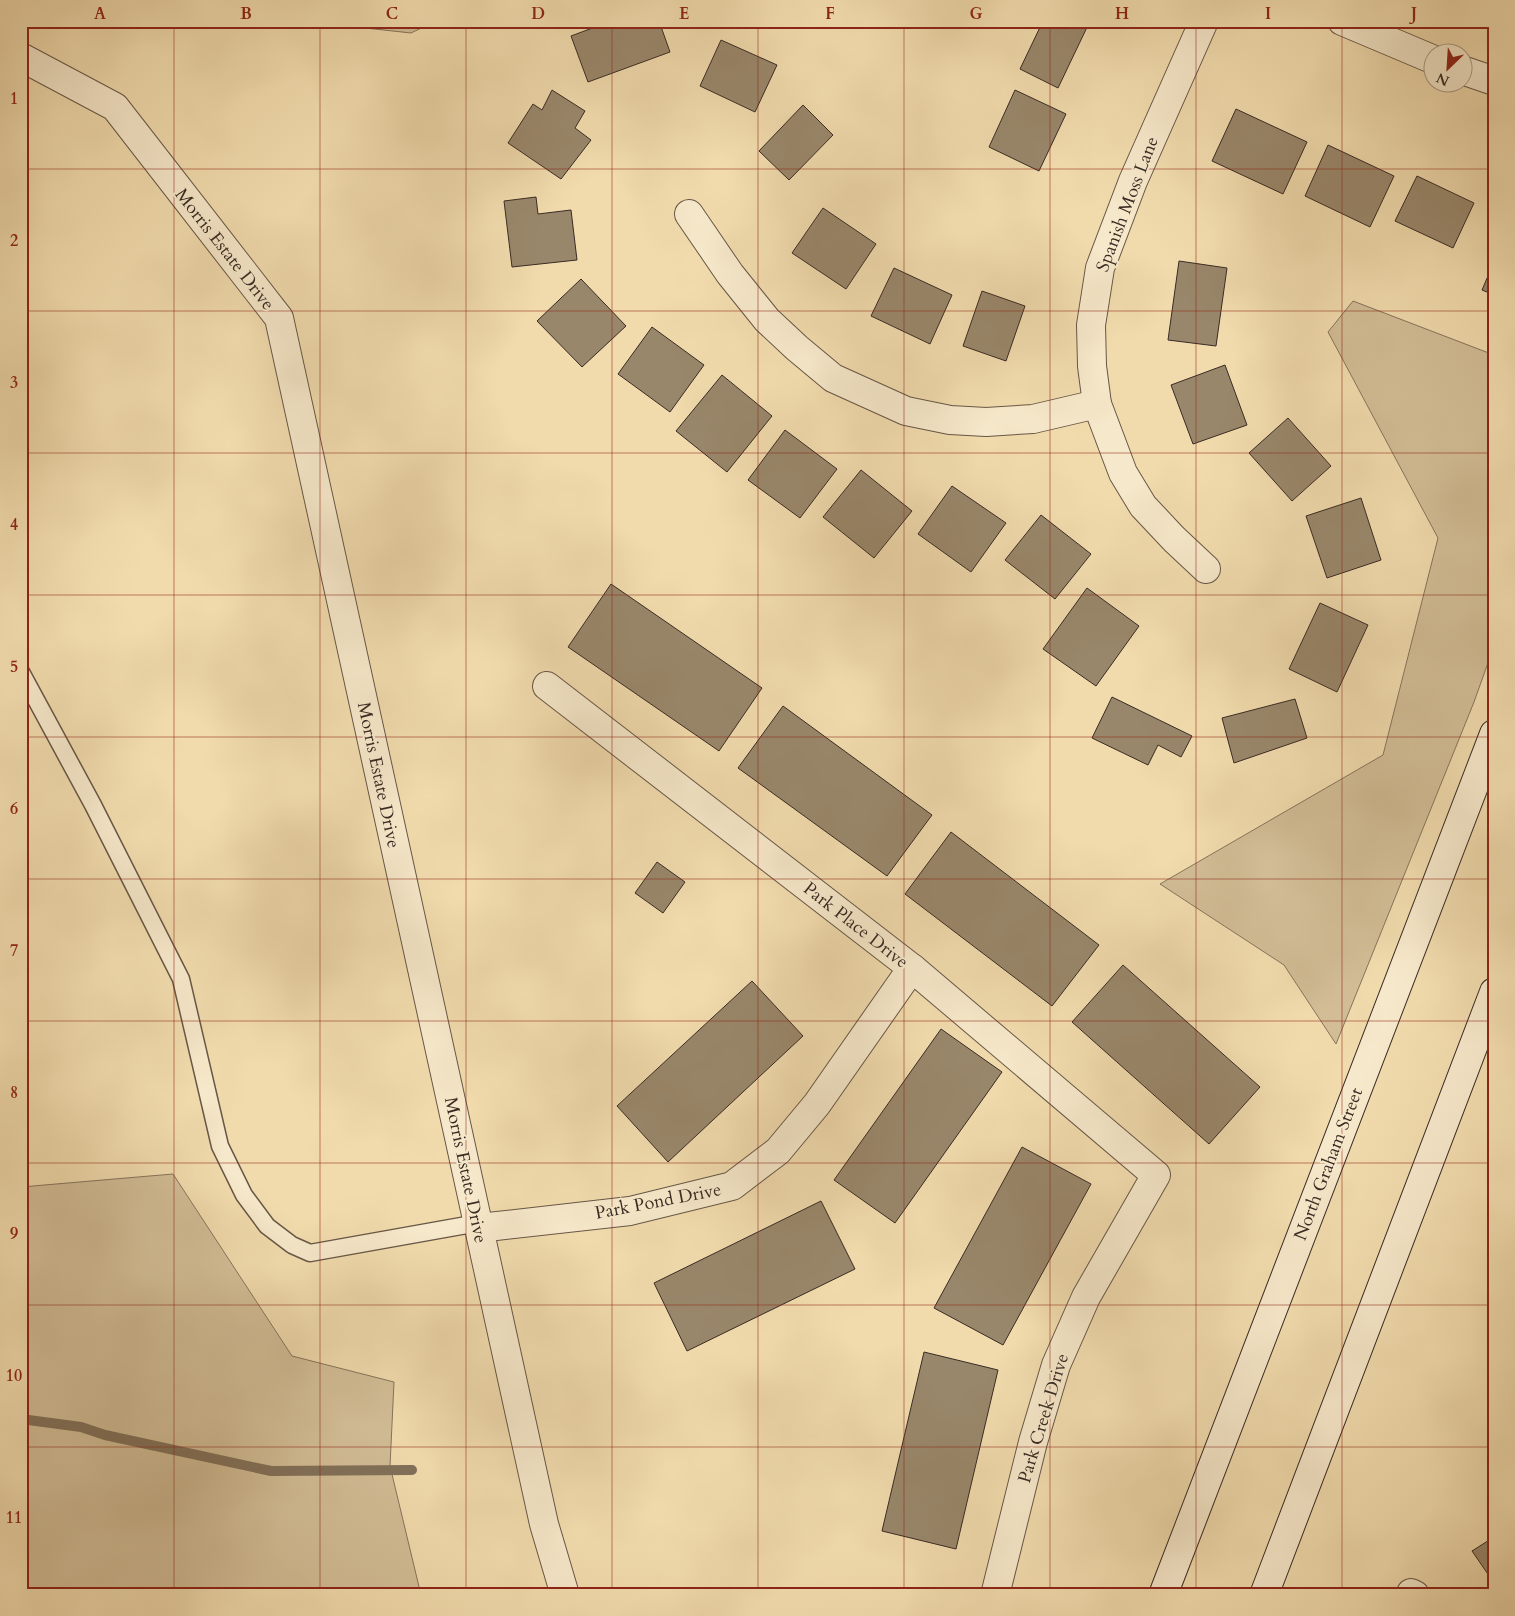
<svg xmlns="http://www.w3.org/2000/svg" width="1515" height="1616" font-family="Cardo,serif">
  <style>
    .green { fill: #d2bd96; stroke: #86745d }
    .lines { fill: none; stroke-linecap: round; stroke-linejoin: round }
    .stream { stroke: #82715a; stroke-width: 10 }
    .building { fill: #99876b; stroke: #392b24 }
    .lane-casing { stroke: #675746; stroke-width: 19 }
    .street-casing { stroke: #675746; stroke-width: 30 }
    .secondary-casing { stroke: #392b24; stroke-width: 30 }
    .lane { stroke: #f6e8ca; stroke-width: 16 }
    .street { stroke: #f6e8ca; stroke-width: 28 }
    .secondary { stroke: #f6e8ca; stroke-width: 28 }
    .grid { fill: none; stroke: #8f2418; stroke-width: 1; stroke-opacity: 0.55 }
    .labels { text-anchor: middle; stroke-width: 4; stroke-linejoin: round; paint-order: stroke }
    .street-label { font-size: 18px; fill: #392b24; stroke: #f6e8ca }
    .neatline { fill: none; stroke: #8f2418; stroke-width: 2 }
    .grid-label { font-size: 16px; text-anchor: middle; font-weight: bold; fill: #8f2418 }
  </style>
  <rect width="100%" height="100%" fill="#f1dbad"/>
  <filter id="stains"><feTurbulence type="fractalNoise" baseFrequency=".004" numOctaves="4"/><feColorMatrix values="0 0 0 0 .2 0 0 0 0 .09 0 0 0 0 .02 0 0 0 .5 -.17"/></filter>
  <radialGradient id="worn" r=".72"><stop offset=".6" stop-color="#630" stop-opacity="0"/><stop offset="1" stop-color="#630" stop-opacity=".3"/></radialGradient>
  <g class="green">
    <path d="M301,21h135l-25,12z"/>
    <path d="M1353,301l141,54v291l-20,56 -138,342 -52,-79 -124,-81 223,-129 55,-217 -110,-206z"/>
    <path d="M173,1174l119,182 102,26 -4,84 31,129h-400v-408z"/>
  </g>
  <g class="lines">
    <path class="stream" d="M21,1419l60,8 24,8 166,36 141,-1"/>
  </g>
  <g class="building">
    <path d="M611,21h48l11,31 -82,30 -17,-46z"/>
    <path d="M1043,21h47l-32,67 -38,-19z"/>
    <path d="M721,40l56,25 -22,47 -55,-26z"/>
    <path d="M552,90l33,21 -10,17 16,12 -30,39 -53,-36 25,-39 9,6z"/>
    <path d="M1015,90l51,24 -27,57 -50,-24z"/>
    <path d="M803,105l30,30 -44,45 -30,-29z"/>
    <path d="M1236,109l71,33 -24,52 -71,-33z"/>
    <path d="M1328,145l66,31 -24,51 -65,-31z"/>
    <path d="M1417,176l57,27 -21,45 -58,-27z"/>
    <path d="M536,197l2,17 33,-4 6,50 -65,7 -8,-66z"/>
    <path d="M823,208l53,36 -30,45 -54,-36z"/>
    <path d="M1179,261l48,7 -11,78 -48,-6z"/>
    <path d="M1494,262v33l-12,-5z"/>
    <path d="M894,268l58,27 -22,49 -59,-28z"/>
    <path d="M581,279l45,47 -44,41 -45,-46z"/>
    <path d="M982,291l43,15 -19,55 -43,-15z"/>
    <path d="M652,327l52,38 -34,47 -52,-38z"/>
    <path d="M1225,365l22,60 -54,19 -22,-59z"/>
    <path d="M722,375l50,41 -45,56 -51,-41z"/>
    <path d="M1288,418l43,48 -39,35 -43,-48z"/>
    <path d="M785,430l52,39 -37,49 -52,-38z"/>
    <path d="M861,470l51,41 -38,47 -51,-41z"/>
    <path d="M952,486l54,37 -35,49 -53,-38z"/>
    <path d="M1361,498l20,62 -54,18 -21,-62z"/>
    <path d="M1041,515l50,39 -36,45 -50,-39z"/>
    <path d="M611,584l151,104 -43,63 -151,-104z"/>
    <path d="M1087,588l52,38 -43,60 -53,-37z"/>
    <path d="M1320,603l48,22 -31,67 -48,-23z"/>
    <path d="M1112,697l80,39 -11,21 -23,-12 -10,20 -56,-27z"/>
    <path d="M1295,699l12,39 -73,25 -12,-45z"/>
    <path d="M783,706l149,109 -45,61 -149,-108z"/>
    <path d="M951,832l148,113 -47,61 -147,-112z"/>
    <path d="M657,862l28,20 -22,31 -28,-20z"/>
    <path d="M1123,965l137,122 -51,57 -137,-122z"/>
    <path d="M752,981l51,55 -135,126 -51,-56z"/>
    <path d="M941,1029l61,43 -107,151 -61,-43z"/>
    <path d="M1022,1147l69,37 -88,161 -69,-37z"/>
    <path d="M821,1201l34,68 -168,82 -33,-68z"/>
    <path d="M924,1352l74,18 -42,179 -74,-18z"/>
    <path d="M1494,1537v46l-22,-32z"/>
  </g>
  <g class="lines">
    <defs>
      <path id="lane" d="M21,672l72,133 88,174 39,167 24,49 23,31 25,19 18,8 168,-30"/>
      <g id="street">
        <path d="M1204,21l-71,160 -33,87 -9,57 1,41 5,38 26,69 20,33 31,33 32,30"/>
        <path d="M1342,21l90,38"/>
        <path d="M21,57l94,50 164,211 265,1206 21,71"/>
        <path d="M1462,70l32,11"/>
        <path d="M689,214l41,60 37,46 30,28 36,30 73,33 44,9 36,2 47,-3 64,-15"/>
        <path d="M547,686l365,282 244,207 -70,122 -30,68 -23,77 -37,149"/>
        <path d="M479,1228l151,-17 102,-25 46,-35 39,-47 95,-136"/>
        <path d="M1411,1593l4,2"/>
      </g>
      <g id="secondary">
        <path d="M1163,1595l331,-861"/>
        <path d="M1264,1595l230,-603"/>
      </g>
    </defs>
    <use href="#lane" class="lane-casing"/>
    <use href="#street" class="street-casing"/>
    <use href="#secondary" class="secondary-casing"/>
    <use href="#lane" class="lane"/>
    <use href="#street" class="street"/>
    <use href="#secondary" class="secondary"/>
  </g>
  <path class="grid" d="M174,21v1574M320,21v1574M466,21v1574M612,21v1574M758,21v1574M904,21v1574M1050,21v1574M1196,21v1574M1342,21v1574M21,169h1473M21,311h1473M21,453h1473M21,595h1473M21,737h1473M21,879h1473M21,1021h1473M21,1163h1473M21,1305h1473M21,1447h1473"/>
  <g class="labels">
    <g class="street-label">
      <text transform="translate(1127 204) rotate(-69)" y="6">Spanish Moss Lane</text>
      <text transform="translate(225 249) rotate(52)" y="6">Morris Estate Drive</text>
      <text transform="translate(379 775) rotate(78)" y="6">Morris Estate Drive</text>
      <text transform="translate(856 925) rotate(38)" y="6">Park Place Drive</text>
      <text transform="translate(1328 1164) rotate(-69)" y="6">North Graham Street</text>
      <text transform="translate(466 1170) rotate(78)" y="6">Morris Estate Drive</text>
      <text transform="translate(658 1201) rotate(-11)" y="6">Park Pond Drive</text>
      <text transform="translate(1043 1418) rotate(-73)" y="6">Park Creek Drive</text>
    </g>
  </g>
  <rect width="1515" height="1616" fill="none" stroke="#f1dbad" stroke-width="55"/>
  <g transform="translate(1448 68) rotate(205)"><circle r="24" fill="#f6e8ca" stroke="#aa9c88"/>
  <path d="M0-4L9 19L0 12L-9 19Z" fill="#8f2418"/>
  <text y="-8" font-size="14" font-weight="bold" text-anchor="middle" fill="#392b24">N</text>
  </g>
  <rect x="28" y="28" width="1460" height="1560" class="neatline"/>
  <g class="grid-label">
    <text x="100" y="19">A</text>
    <text x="246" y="19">B</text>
    <text x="392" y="19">C</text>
    <text x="538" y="19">D</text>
    <text x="684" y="19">E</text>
    <text x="830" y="19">F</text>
    <text x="976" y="19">G</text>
    <text x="1122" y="19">H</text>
    <text x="1268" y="19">I</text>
    <text x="1414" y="19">J</text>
    <text x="14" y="104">1</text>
    <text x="14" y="246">2</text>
    <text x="14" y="388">3</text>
    <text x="14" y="530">4</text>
    <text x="14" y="672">5</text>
    <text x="14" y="814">6</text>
    <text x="14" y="956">7</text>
    <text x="14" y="1098">8</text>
    <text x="14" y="1239">9</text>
    <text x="14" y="1381">10</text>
    <text x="14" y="1523">11</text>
  </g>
  <rect width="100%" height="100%" filter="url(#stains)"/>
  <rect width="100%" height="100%" fill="url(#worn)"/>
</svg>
